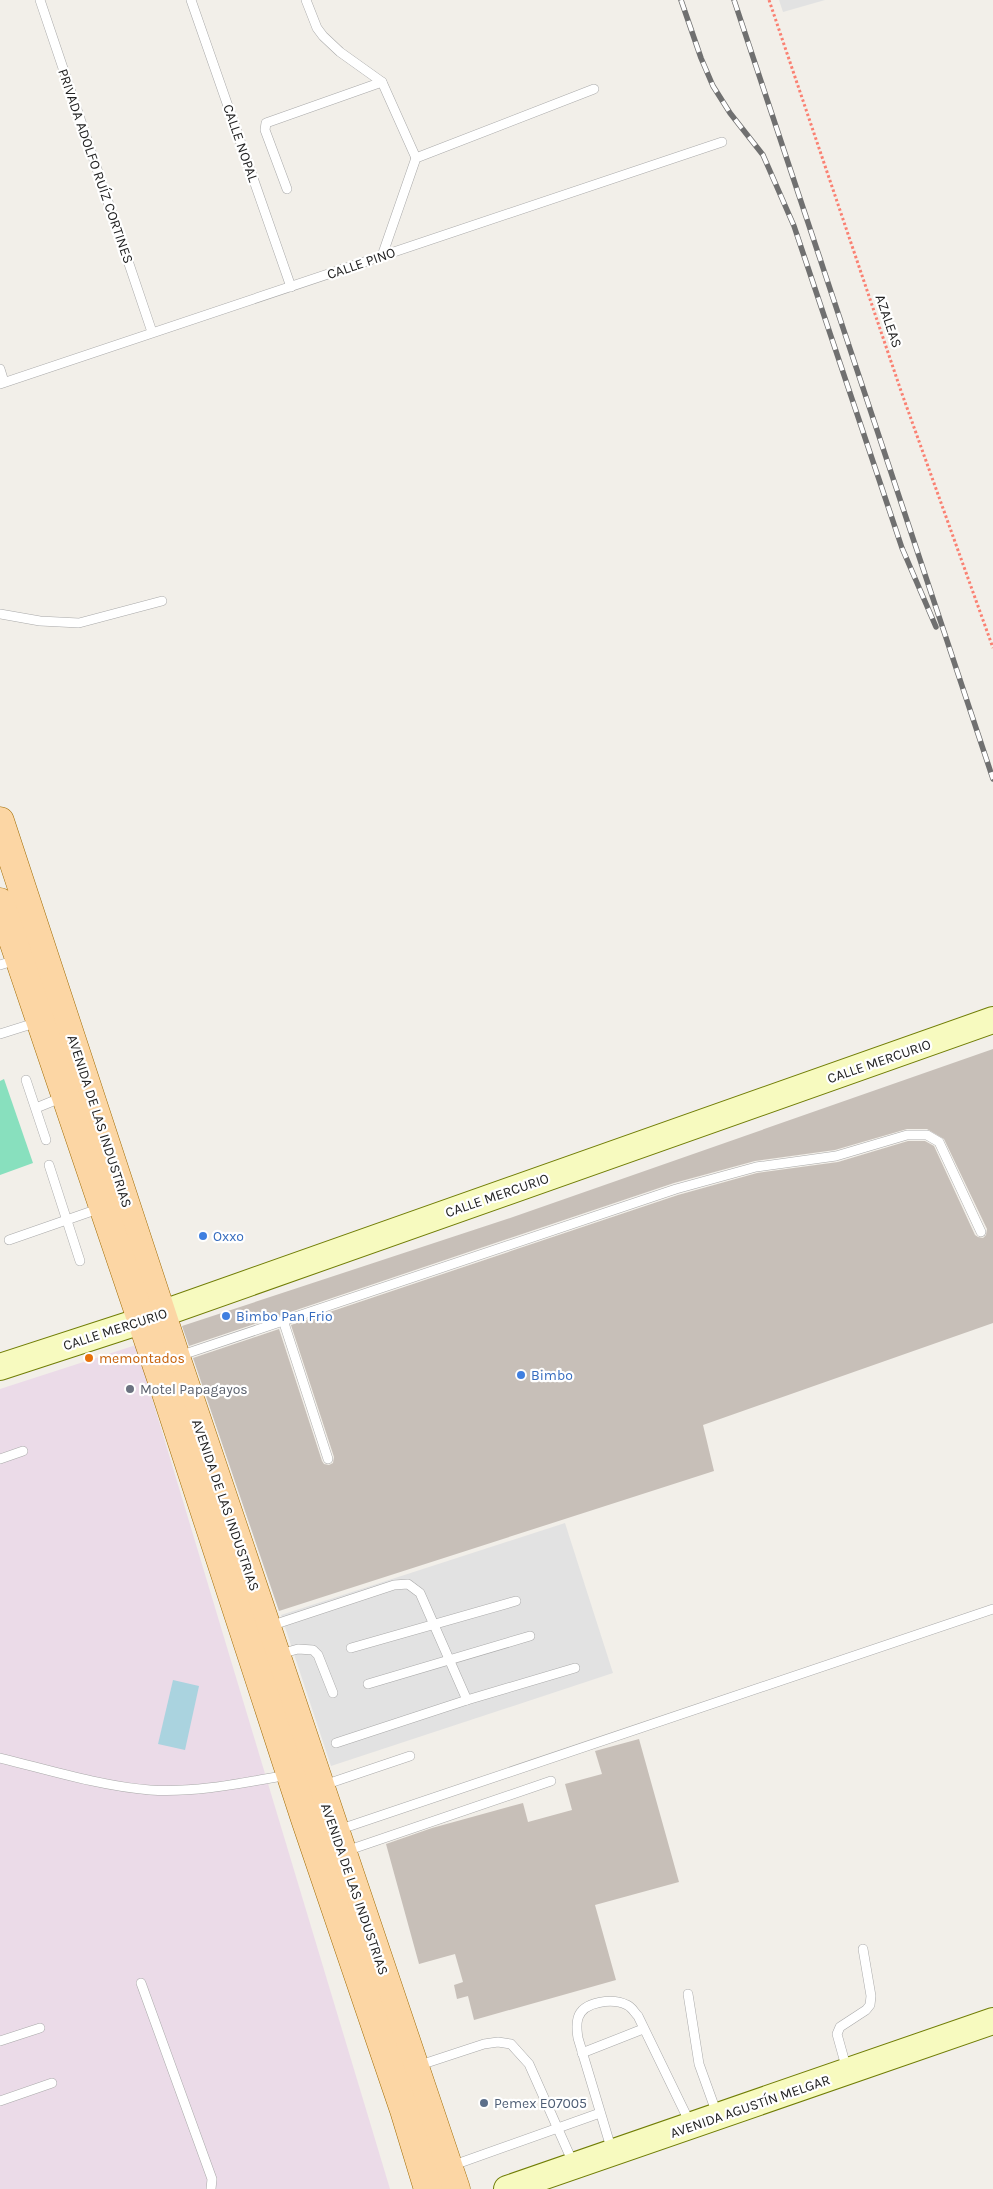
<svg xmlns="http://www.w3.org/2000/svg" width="993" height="2189" font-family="Karla,sans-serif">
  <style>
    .industrial { fill: #ebdbe8 }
    .pitch { fill: #88e0be }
    .parking { fill: #e2e2e2 }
    .water { fill: #aad3df }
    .building { fill: #c7bfb8 }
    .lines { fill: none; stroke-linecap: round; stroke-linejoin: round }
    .service-casing { stroke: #a9a9a9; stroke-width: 10 }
    .secondary-casing { stroke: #707d05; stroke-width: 28 }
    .primary-casing { stroke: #a06b00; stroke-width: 29 }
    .path { stroke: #fa8072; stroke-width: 3; stroke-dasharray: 2.5 2.5; stroke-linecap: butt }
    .service { stroke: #fff; stroke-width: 9 }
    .secondary { stroke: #f7fabf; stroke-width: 26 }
    .primary { stroke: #fcd6a4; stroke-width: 28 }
    .rail-casing { stroke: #707070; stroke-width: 5.5 }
    .rail { stroke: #fff; stroke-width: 4; stroke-dasharray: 11; stroke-linecap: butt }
    .shop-dot { fill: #3f7fe0; stroke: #fff; stroke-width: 2 }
    .food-dot { fill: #e8710a; stroke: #fff; stroke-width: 2 }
    .worship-dot { fill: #6b7280; stroke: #fff; stroke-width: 2 }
    .service-dot { fill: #5c6f8a; stroke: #fff; stroke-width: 2 }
    .labels { text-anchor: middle; stroke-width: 4.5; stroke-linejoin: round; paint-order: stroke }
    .street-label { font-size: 14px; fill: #222; stroke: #fff }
    .shop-label { font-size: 14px; fill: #366cbe; stroke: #fff; text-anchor: start }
    .food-label { font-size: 14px; fill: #c56008; stroke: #fff; text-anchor: start }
    .worship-label { font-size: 14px; fill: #5b616d; stroke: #fff; text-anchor: start }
    .service-label { font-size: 14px; fill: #4e5e75; stroke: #fff; text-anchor: start }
  </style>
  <rect width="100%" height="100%" fill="#f2efe9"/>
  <path class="industrial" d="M136,1345l254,844h-390v-800z"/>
  <path class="pitch" d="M4,1079l29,84 -33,12v-94z"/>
  <g class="parking">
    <path d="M779,0h46l-42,12z"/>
    <path d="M565,1523l48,150 -282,93 -50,-151z"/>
  </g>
  <path class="water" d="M173,1680l26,6 -14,64 -27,-6z"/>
  <g class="building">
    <path d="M993,1049v274l-290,102 11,46 -435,140 -86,-253 86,-29 43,132 2,3 5,1 4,-2 1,-6 -43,-132 387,-130 79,-22 81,-11 70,-21h17l9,5 41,89 3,2 5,1 3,-3 1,-6 -43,-90 -17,-10h-20l-72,21 -80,11 -81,22 -485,163 -7,-20 331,-109z"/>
    <path d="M639,1739l40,143 -84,23 21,75 -142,40 -6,-24 -11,3 -3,-14 9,-3 -8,-28 -36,10 -33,-120 46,-16 91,-25 5,19 44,-12 -7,-26 37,-10 -7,-23z"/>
  </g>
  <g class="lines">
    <defs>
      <g id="service">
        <path d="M40,0l112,332"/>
        <path d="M191,0l100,287"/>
        <path d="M306,0l11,28 6,8 17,16 42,30 34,76"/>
        <path d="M287,189l-22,-59 1,-7 116,-41"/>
        <path d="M382,256l34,-98 178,-69"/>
        <path d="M0,369l4,13"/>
        <path d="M0,384l722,-242"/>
        <path d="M0,614l40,7 39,2 83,-22"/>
        <path d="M0,965l16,-5"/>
        <path d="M0,1034l38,-12"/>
        <path d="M26,1080l20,60"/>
        <path d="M36,1108l27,-11"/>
        <path d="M49,1165l31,96"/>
        <path d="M9,1240l92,-32"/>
        <path d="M283,1320l45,139"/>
        <path d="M179,1356l497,-167 80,-22 80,-11 71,-21h20l12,7 42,90"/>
        <path d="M0,1459l23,-8"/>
        <path d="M270,1626l124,-41 14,-1 12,9 47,107 108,-32"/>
        <path d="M351,1648l165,-47"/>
        <path d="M280,1654l18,-5 15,1 5,5 15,38"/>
        <path d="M368,1684l162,-48"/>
        <path d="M336,1743l131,-43"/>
        <path d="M0,1758c49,12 100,28 150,32 46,3 92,-7 138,-15"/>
        <path d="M324,1785l86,-29"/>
        <path d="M338,1830l655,-221"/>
        <path d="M346,1851l205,-70"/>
        <path d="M141,1983l71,196 -1,10"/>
        <path d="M688,1994l11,70 18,50"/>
        <path d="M0,2041l40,-13"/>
        <path d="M582,2053l61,-24"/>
        <path d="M417,2066l67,-22 14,-2 13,2 18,20 45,101"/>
        <path d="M847,2070l-10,-36 3,-7 26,-17 4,-5 1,-9 -8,-47"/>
        <path d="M0,2101l52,-18"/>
        <path d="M612,2151l-34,-113c-1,-6 -2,-13 0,-20 5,-17 35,-20 49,-13 5,2 7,7 11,11l52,107"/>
        <path d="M451,2166l149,-53"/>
      </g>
      <g id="secondary">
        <path d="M0,1367l141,-46 852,-301"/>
        <path d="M507,2189l486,-168"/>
      </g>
      <g id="primary">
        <path d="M0,821l176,536 280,832"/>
        <path d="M0,902l165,488 140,429 99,291 24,79"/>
      </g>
    </defs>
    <use href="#service" class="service-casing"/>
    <use href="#secondary" class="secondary-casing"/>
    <use href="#primary" class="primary-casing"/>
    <path class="path" d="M769,0l132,391 92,257"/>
    <use href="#service" class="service"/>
    <use href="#secondary" class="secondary"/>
    <use href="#primary" class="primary"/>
    <defs>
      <g id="rail">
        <path d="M681,0l20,58 12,28 17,27 33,42 31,71 108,322 34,79"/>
        <path d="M734,0l259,779"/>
      </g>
    </defs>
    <use href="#rail" class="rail-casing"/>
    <use href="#rail" class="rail"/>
  </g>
  <g class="shop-dot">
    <circle cx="203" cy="1236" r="5"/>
    <circle cx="226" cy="1316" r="5"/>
    <circle cx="521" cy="1375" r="5"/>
  </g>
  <circle class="food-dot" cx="89" cy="1358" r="5"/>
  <circle class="worship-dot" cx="130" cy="1389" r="5"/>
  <circle class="service-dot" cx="484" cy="2103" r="5"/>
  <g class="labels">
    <g class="street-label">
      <text transform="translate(241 143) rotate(71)" y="5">CALLE NOPAL</text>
      <text transform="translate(96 166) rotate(71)" y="5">PRIVADA ADOLFO RUÍZ CORTINES</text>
      <text transform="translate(361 263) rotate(-19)" y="5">CALLE PINO</text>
      <text transform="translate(889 321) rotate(71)" y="5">AZALEAS</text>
      <text transform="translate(879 1061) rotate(-19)" y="5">CALLE MERCURIO</text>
      <text transform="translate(100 1121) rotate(72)" y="5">AVENIDA DE LAS INDUSTRIAS</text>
      <text transform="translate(497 1195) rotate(-19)" y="5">CALLE MERCURIO</text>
      <text transform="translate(115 1329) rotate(-18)" y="5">CALLE MERCURIO</text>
      <text transform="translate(226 1505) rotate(71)" y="5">AVENIDA DE LAS INDUSTRIAS</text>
      <text transform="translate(355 1889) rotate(71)" y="5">AVENIDA DE LAS INDUSTRIAS</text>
      <text transform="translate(750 2106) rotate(-19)" y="5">AVENIDA AGUSTÍN MELGAR</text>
    </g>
    <g class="shop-label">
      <text x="213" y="1241">Oxxo</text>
      <text x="236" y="1321">Bimbo Pan Frio</text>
      <text x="531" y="1380">Bimbo</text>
    </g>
    <g class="food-label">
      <text x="99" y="1363">memontados</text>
    </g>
    <g class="worship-label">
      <text x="140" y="1394">Motel Papagayos</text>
    </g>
    <g class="service-label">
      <text x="494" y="2108">Pemex E07005</text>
    </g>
  </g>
</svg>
